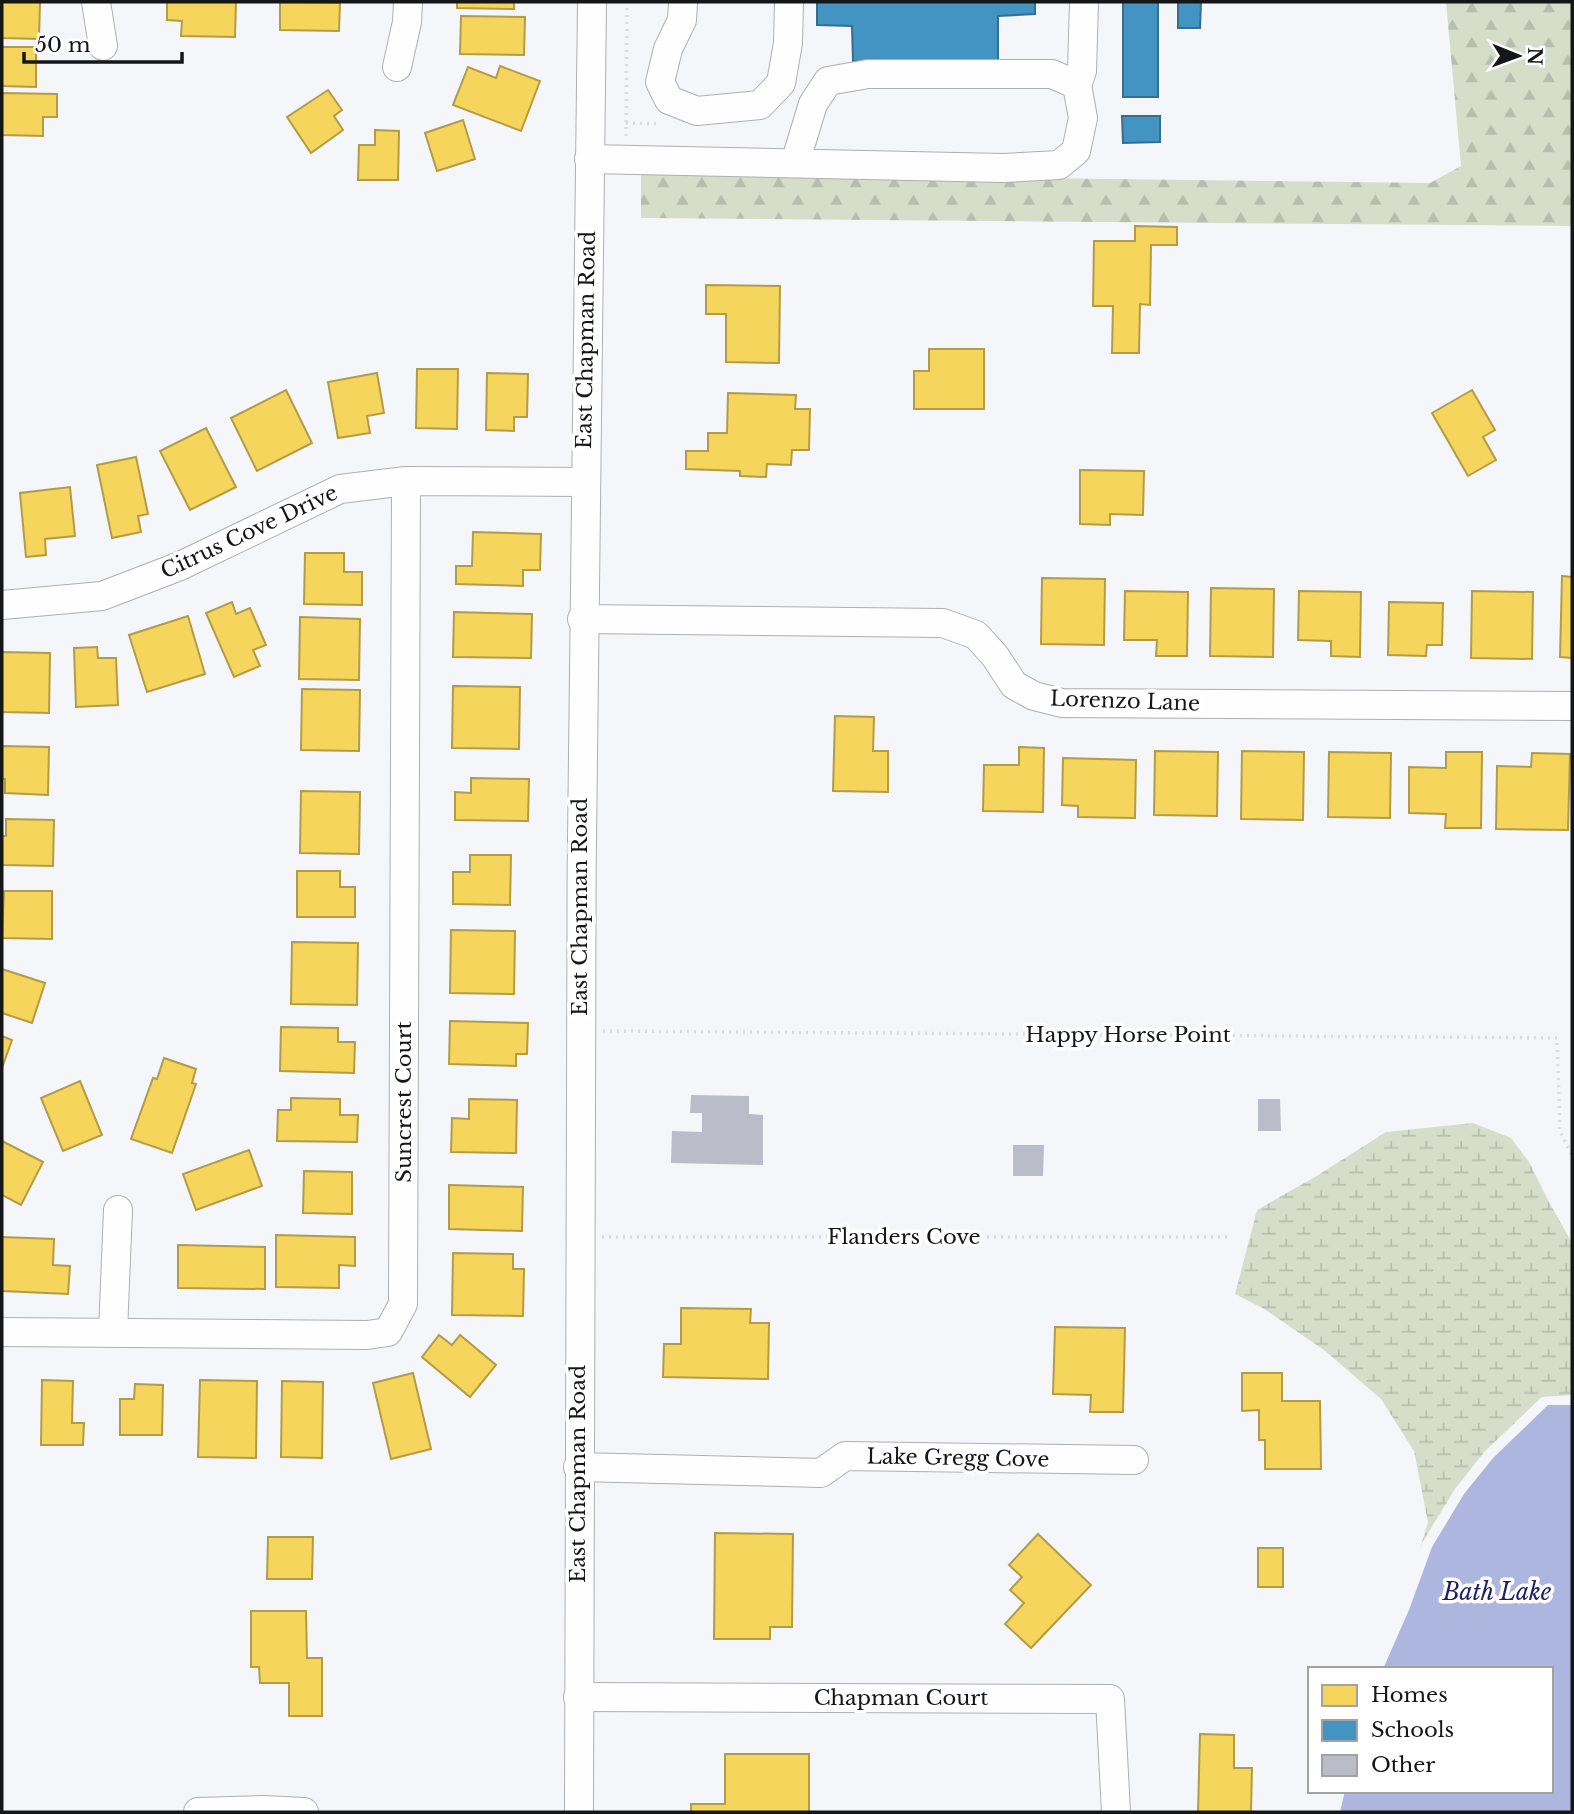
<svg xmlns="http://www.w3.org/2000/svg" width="1574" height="1814" font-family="'Libre Baskerville',serif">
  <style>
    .forest { fill: url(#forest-firs) }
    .wetland { fill: url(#wetland-marsh) }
    .water { fill: #adb6df }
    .homes { fill: #f6d55c; stroke: #b29c48; stroke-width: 2 }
    .schools { fill: #4393c3; stroke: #356e90; stroke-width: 2 }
    .building { fill: #babcc8 }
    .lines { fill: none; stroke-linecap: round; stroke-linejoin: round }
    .minor-casing { stroke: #aeafb2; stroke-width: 30 }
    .path { stroke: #dcdcde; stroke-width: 3.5; stroke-dasharray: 2 5; stroke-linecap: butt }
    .minor { stroke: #fefefe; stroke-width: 28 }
    .labels { text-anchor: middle; stroke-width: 7; stroke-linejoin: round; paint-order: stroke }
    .street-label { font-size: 21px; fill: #151618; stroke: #fff }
    .water-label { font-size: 23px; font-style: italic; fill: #1e2064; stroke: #fff }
  </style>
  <defs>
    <pattern id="forest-firs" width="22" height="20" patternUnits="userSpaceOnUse" patternTransform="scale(1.75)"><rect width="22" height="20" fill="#d6deca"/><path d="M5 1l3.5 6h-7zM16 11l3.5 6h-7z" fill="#b7bead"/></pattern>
    <pattern id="wetland-marsh" width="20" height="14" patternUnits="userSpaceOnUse" patternTransform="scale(1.75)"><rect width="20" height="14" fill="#d6deca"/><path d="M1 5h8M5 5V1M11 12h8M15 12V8" fill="none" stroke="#b7bead"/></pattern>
  </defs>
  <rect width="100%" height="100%" fill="#f5f6fa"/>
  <path class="forest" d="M1446,2h126v224l-931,-8v-45l789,10 31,-17z"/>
  <path class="wetland" d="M1473,1123l38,15 18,24 19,38 24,43v152l-30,2 -57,54 -30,38 -33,54 -5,15 11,-36 -14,-71 -33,-52 -57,-49 -60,-41 -29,-15 22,-84 58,-33 71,-45z"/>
  <path class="water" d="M1548,1405h24v407h-232l5,-21h206v-122h-168l26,-59 23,-63 32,-53 29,-36z"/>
  <g class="homes">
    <path d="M2,2h38l-1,37 -37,-1z"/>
    <path d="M167,2h69l-1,35 -54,-1 1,-15 -15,-1z"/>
    <path d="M280,2l60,1 -1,28 -59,-1z"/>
    <path d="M457,2h57v7l-57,-1z"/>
    <path d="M461,16l64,1 -1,38 -64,-1z"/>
    <path d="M2,47h34v40l-34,-1z"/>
    <path d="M500,66l40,15 -19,50 -68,-26 15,-38 28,11z"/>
    <path d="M328,90l14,20 -8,6 9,14 -32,23 -24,-36z"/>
    <path d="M2,93l55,1v23h-14v19l-41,-1z"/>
    <path d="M463,120l12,39 -38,12 -12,-38z"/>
    <path d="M375,130l24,1 -1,49h-40l1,-35h16z"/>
    <path d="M1135,226l42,1v18h-26l-1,60 -10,-1 -1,49h-27l1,-47h-20l1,-65h41z"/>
    <path d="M706,285l74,1 -1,77 -53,-1v-48h-20z"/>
    <path d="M929,349h55v60h-70v-38h15z"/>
    <path d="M417,369h41l-1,60 -41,-1z"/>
    <path d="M377,373l7,40 -17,3 3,17 -32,5 -10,-56z"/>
    <path d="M487,373l41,1 -1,43h-13v14l-28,-1z"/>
    <path d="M286,390l26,53 -55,28 -26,-53z"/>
    <path d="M1472,390l23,40 -12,7 13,23 -28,16 -36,-63z"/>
    <path d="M728,393l68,2 -1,14h15l-1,41h-17l-1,15 -24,-1 -1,13 -26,-1v-5l-54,-2v-18h22v-18h19z"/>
    <path d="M206,428l30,59 -46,23 -30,-59z"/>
    <path d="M136,457l12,57 -10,2 3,16 -29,6 -15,-73z"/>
    <path d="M1080,470l64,1 -1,44 -33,-1v11l-30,-1z"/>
    <path d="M70,487l5,49 -30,3 1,16 -20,2 -6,-64z"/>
    <path d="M473,532l68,2 -1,36h-17v16l-67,-2v-18h16z"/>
    <path d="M305,553h39v19h18v33l-58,-1z"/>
    <path d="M1562,576l10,1v81l-12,-1z"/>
    <path d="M1042,578l63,1 -1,66 -63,-1z"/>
    <path d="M1211,588l63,1 -1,68 -63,-1z"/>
    <path d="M1125,591l63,1 -1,64h-31l1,-16h-33z"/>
    <path d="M1299,591l62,1 -1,65 -29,-1v-15l-33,-1z"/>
    <path d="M1472,591l61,1 -1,67 -61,-1z"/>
    <path d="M232,602l4,12 14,-6 16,37 -13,5 7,16 -26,11 -28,-64z"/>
    <path d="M1389,602l54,1 -1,42h-15l-1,11 -38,-1z"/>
    <path d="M454,612l78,2 -1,44 -78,-1z"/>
    <path d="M188,616l17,58 -58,18 -18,-57z"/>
    <path d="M300,617l60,2 -1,61 -60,-1z"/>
    <path d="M97,647l1,11h18l2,47 -42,2 -2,-59z"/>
    <path d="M2,652l48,1 -1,60 -47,-1z"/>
    <path d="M453,686l67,1 -1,62 -67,-1z"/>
    <path d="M302,689l58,1 -1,61 -58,-1z"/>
    <path d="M835,716l39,1 -1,34h15v41l-55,-1z"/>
    <path d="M2,746l47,1 -1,48 -43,-2v-14h-3z"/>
    <path d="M1019,747l25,1 -1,64 -60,-1 1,-46h35z"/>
    <path d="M1155,751l63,1 -1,64 -63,-1z"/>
    <path d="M1242,751l62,1 -1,68 -62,-1z"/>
    <path d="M1329,752l62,1 -1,65 -62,-1z"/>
    <path d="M1446,752h36l-1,76h-36l1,-14 -37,-1v-46l37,1z"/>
    <path d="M1532,753l38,1 -2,76 -72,-1 1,-63 34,1z"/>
    <path d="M1063,758l73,2 -1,58 -57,-1v-11l-16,-1z"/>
    <path d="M471,778l58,1 -1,42 -73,-1v-28l16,1z"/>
    <path d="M301,791l59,1 -1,62 -59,-1z"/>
    <path d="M6,819l48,1 -1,46 -51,-1v-29h4z"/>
    <path d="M470,855h41l-1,50 -57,-1v-32h17z"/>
    <path d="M297,871h43v16h15v30h-58z"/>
    <path d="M4,891h48v48l-50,-1z"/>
    <path d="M451,930l64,1 -1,63 -64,-1z"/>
    <path d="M292,942l66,1 -1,62 -66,-1z"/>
    <path d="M2,969l43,14 -13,40 -30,-10z"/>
    <path d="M450,1021l78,2 -1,31h-11v12l-67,-2z"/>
    <path d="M281,1027l57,1v14h17l-1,31 -74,-2z"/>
    <path d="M2,1036l10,4 -10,28z"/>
    <path d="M164,1058l32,11 -4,14 4,1 -24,69 -41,-14 22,-61 4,1z"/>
    <path d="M80,1081l22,54 -39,16 -22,-53z"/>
    <path d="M291,1098l49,1v16h18l-1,27 -80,-1 1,-31h13z"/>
    <path d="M469,1099l48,1 -1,53 -65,-1 1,-34 17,1z"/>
    <path d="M2,1141l41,21 -22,43 -19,-10z"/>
    <path d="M249,1150l13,36 -66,24 -13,-36z"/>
    <path d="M304,1171l48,1v42l-49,-1z"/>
    <path d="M449,1185l74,2 -1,44 -73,-2z"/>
    <path d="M276,1235l79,2v29l-16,-1v23l-63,-1z"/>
    <path d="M2,1237l52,2 -1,26 17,1 -2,28 -66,-3z"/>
    <path d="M178,1245l87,2v42l-87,-1z"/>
    <path d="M453,1253l60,1v15h11l-1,47 -71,-1z"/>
    <path d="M681,1308l70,1 -1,14h19l-1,56 -105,-2 1,-33h17z"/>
    <path d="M1055,1327l70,1 -2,84h-33l1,-17 -38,-1z"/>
    <path d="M439,1335l13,10 8,-10 36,30 -26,32 -48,-40z"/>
    <path d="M413,1373l18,76 -40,10 -18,-76z"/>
    <path d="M1242,1373h40v28h38l1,68h-56v-29h-6v-30l-17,1z"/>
    <path d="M42,1380l31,1 -1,42h12l-1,22h-42z"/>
    <path d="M200,1380l57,1 -1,77 -58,-1z"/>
    <path d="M282,1381l41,1 -1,76 -41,-1z"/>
    <path d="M135,1384l28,1 -1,50h-42v-36h14z"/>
    <path d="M715,1533l78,1 -1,93h-22v12h-56z"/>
    <path d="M1038,1534l53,51 -60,63 -26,-24 19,-21 -14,-13 12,-13 -13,-12z"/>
    <path d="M268,1537h45l-1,42h-45z"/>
    <rect x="1258" y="1548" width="25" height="39"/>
    <path d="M251,1611h55l1,47h15v58h-33v-33h-29l-1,-16h-8z"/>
    <path d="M1200,1734l34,1v33h18l-1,44h-53z"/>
    <path d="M725,1754h84v58h-118v-8h34z"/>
  </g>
  <g class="schools">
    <path d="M817,2h218v12l-37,2v48l-145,-3 -1,-35 -35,-1z"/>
    <rect x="1123" y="2" width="35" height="95"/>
    <path d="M1178,2h23l-1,26h-22z"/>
    <path d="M1122,116h38v26l-37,1z"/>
  </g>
  <g class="building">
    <path d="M691,1095l58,1v18l14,1v50l-92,-2 1,-32 30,1v-19h-12z"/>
    <path d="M1258,1099h22l1,32h-23z"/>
    <path d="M1013,1145h31l-1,31h-30z"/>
  </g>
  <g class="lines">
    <defs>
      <g id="minor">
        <path d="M96,2l7,44"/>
        <path d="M683,2l-1,18 -14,29 -8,33 9,18 28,11 63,-6 21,-22 7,-40 1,-41"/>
        <path d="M397,67l10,-45 1,-20"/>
        <path d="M1077,85l5,-14 2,-69"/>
        <path d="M589,159l414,9 56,-3 17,-14 7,-33 -6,-33 -25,-11h-184l-40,7 -15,23 -18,59"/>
        <path d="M2,605l100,-9 78,-30 160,-77 66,-8 178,1"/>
        <path d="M582,619l361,4 33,12 19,21 19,29 20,11 28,7 510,3"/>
        <path d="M2,1332l365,3 21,-3 15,-28 3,-823"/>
        <path d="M113,1332l5,-122"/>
        <path d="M578,1467l243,6 24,-17 289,4"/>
        <path d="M578,1697l532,2 6,113"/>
        <path d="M198,1812l66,-2 40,2"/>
        <path d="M579,1812c-1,-603 3,-1207 13,-1810"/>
      </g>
    </defs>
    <use href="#minor" class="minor-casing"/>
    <g class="path">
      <path d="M626,123l34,1"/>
      <path d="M626,136l1,-134"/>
      <path d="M603,1031l954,7 3,94 12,23"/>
      <path d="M602,1237h628"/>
    </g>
    <use href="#minor" class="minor"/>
  </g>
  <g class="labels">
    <g class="street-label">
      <text transform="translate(586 340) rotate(-89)" y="7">East Chapman Road</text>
      <text transform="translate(249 532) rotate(-25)" y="7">Citrus Cove Drive</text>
      <text transform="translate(1125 701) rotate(2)" y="7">Lorenzo Lane</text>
      <text transform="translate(580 907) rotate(-90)" y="7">East Chapman Road</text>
      <text x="1128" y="1042">Happy Horse Point</text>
      <text transform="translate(404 1102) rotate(-90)" y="7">Suncrest Court</text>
      <text x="904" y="1244">Flanders Cove</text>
      <text transform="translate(958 1458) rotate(1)" y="7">Lake Gregg Cove</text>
      <text transform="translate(578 1474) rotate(-90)" y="7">East Chapman Road</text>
      <text x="901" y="1705">Chapman Court</text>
    </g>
    <g class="water-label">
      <text x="1497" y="1600">Bath Lake</text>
    </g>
  </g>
  <rect width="1574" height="1814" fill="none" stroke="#151618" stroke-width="7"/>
  <rect x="1308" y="1667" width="245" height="126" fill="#ffffff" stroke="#a1a2a3" stroke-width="2"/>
  <rect x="1322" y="1685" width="35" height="21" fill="#f6d55c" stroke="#a1a2a3" stroke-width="2"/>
  <text x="1371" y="1702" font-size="21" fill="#151618">Homes</text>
  <rect x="1322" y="1720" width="35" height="21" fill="#4393c3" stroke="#a1a2a3" stroke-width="2"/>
  <text x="1371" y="1737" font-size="21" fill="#151618">Schools</text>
  <rect x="1322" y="1755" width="35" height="21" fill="#babcc8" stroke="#a1a2a3" stroke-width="2"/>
  <text x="1371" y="1772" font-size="21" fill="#151618">Other</text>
  <g transform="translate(1518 56) rotate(91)" stroke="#ffffff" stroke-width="5" paint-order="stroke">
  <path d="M0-5L12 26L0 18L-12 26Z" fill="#151618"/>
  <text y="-10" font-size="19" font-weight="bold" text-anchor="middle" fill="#151618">N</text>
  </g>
  <path d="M24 52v10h158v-10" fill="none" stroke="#151618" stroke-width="3.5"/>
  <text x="35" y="52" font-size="21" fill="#151618" stroke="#ffffff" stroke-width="5" paint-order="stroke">50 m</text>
</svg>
